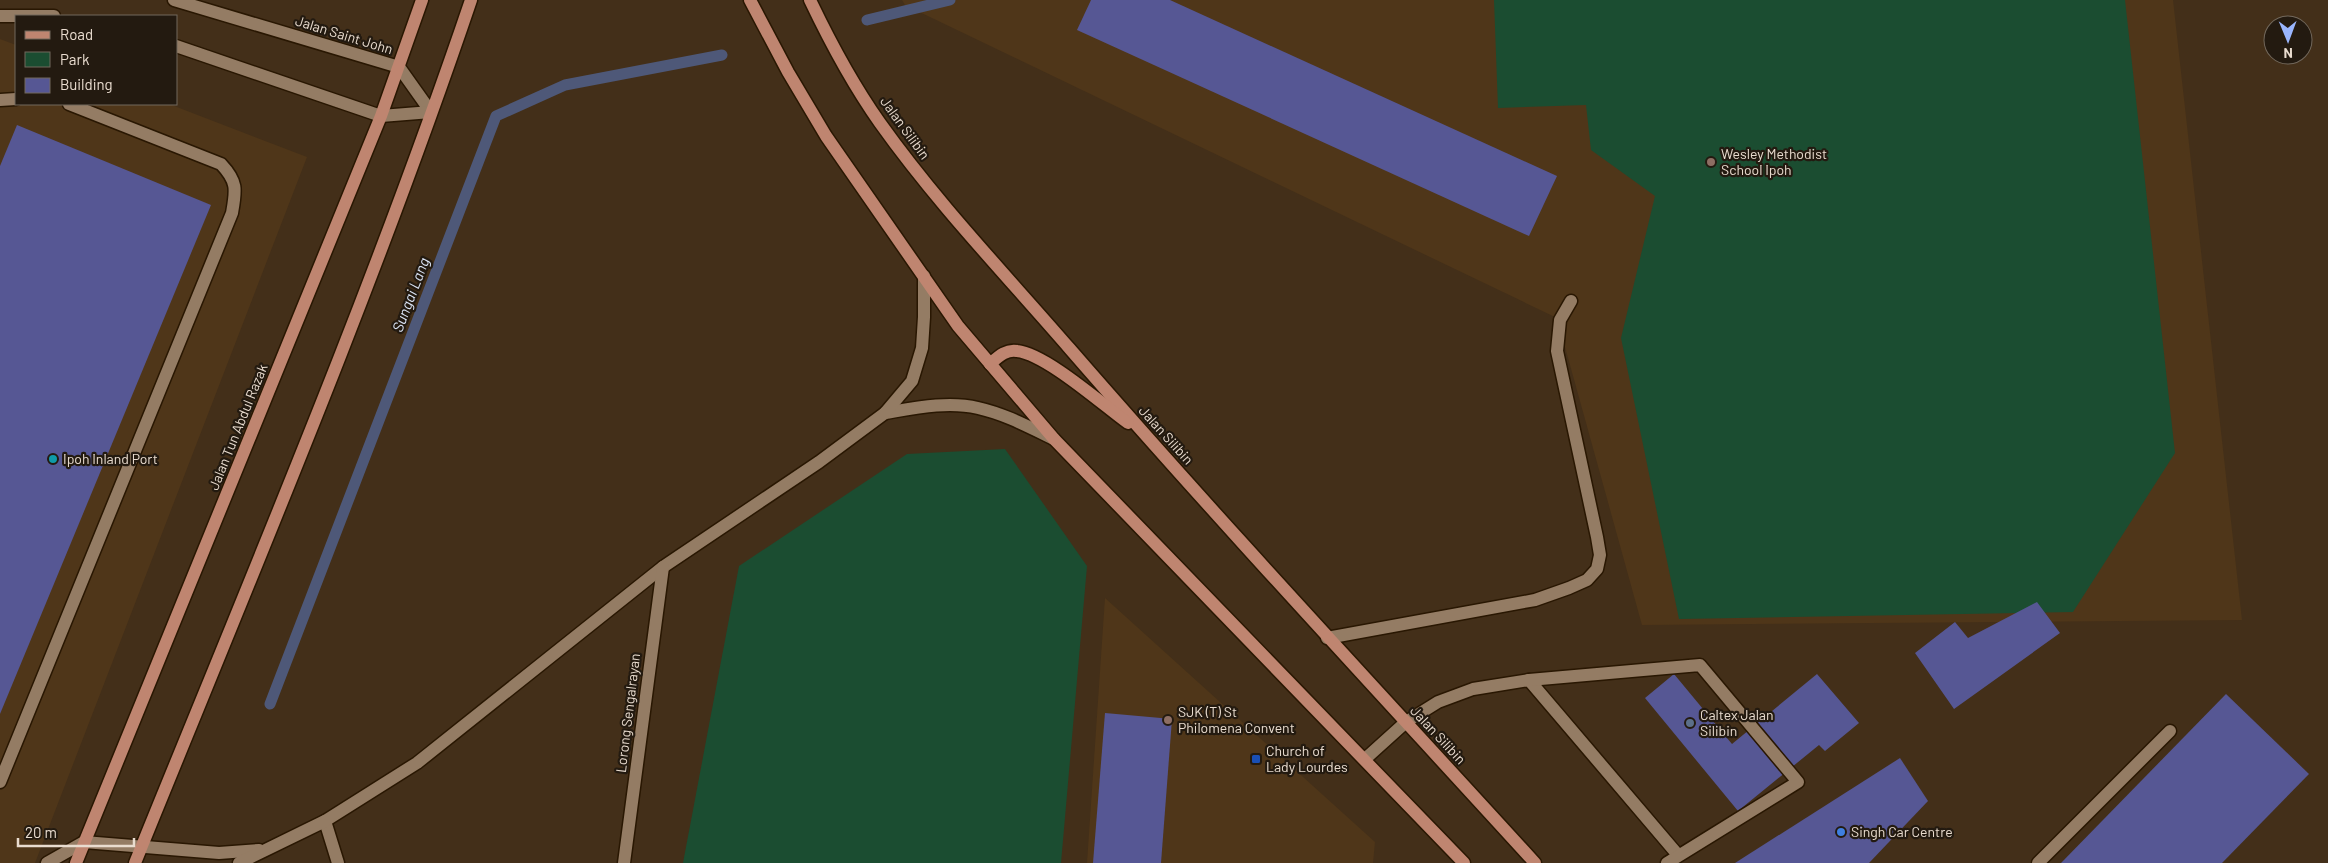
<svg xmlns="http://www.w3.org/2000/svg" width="2328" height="863" font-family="Barlow,sans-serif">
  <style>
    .built { fill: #4f3619 }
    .green { fill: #1b4d31 }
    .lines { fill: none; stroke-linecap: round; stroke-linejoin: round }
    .stream { stroke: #4e5878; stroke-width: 11 }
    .building { fill: #565794 }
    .minor-casing { stroke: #291702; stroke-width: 15 }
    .major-casing { stroke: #291702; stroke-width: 15 }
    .minor { stroke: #947c64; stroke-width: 12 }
    .major { stroke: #bf8570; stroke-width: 12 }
    .education-dot { fill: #8d6e63; stroke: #231a10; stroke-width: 2 }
    .culture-dot { fill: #0f9aa8; stroke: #231a10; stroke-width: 2 }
    .service-dot { fill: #5c6f8a; stroke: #231a10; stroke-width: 2 }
    .transit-dot { fill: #1a4fb4; stroke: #231a10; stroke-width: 2 }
    .shop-dot { fill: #3f7fe0; stroke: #231a10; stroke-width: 2 }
    .labels { text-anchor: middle; stroke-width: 4.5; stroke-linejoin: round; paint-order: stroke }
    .street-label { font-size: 14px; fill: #e9dccf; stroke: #231a10 }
    .poi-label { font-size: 14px; fill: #e9dccf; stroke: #231a10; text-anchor: start }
    .water-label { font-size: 15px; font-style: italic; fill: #dce5f6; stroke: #231a10 }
  </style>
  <rect width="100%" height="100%" fill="#432f19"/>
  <g class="built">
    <path d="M902,0h1271l69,620 -600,5 -85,-307 -652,-313z"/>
    <path d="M0,39l16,6v59h153l138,53 -272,706h-35z"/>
    <path d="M1105,598l270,244 -2,21h-286z"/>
  </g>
  <g class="green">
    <path d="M1494,0h631l50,453 -102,159 -394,7 -58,-281 34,-142 -64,-46 -5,-45 -88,3z"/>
    <path d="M1005,449l82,117 -26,297h-378l56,-297 168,-112z"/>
  </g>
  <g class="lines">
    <g class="stream">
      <path d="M867,20l83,-20"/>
      <path d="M270,704l226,-588 69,-31 157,-30"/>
    </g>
  </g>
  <g class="building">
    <path d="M1091,0h79l387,176 -28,60 -452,-206z"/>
    <path d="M17,125l194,80 -211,509v-548z"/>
    <path d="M2037,602l23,31 -106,76 -39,-56 40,-31 13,16z"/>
    <path d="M1674,674l58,70 85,-70 42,49 -34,28 -6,-6 -81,66 -93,-113z"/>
    <path d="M2226,694l83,80 -87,89h-161z"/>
    <path d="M1105,713l67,6 -11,144h-68z"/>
    <path d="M1900,758l28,43 -59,62h-134z"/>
  </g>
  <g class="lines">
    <defs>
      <g id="minor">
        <path d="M174,0l225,67 32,45"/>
        <path d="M0,16h54"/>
        <path d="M176,46l205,70 50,-4"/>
        <path d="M0,100l16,-1"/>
        <path d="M885,413c30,-5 63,-12 93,-5 27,6 51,19 76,31"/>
        <path d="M1327,638l208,-38 34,-12 18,-8 10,-11 3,-14 -3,-18 -40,-186 3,-31 11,-19"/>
        <path d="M1529,680l149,175"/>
        <path d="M1365,759l41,-37 32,-20 35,-13 56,-9 171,-15 98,117 -131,81"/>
        <path d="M0,782l232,-569c4,-23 6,-31 -11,-49l-152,-60"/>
        <path d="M325,821l13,42"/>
        <path d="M47,863l37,-21 135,11 40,-3"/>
        <path d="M239,863l86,-42 92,-58 246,-196 156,-105 66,-49 27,-32 10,-33 2,-31v-41"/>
        <path d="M624,863l39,-296"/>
        <path d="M2038,863l132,-132"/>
      </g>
      <g id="major">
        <path d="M750,0l38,72 38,64 132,190 96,113 410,424"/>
        <path d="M810,0c20,42 43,85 70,123 57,80 126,152 190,226 152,175 309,343 465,514"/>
        <path d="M990,364c8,-7 16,-15 27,-13 29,3 86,54 111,72"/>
        <path d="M76,863l305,-747 41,-116"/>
        <path d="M135,863c116,-286 237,-571 336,-863"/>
      </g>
    </defs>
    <use href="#minor" class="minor-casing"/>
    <use href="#major" class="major-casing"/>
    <use href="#minor" class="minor"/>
    <use href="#major" class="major"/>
  </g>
  <g class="education-dot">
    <circle cx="1711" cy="162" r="5"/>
    <circle cx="1168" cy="720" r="5"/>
  </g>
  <circle class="culture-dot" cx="53" cy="459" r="5"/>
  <circle class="service-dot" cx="1690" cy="723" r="5"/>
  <rect class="transit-dot" x="1251" y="754" width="10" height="10" rx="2.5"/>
  <circle class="shop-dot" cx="1841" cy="832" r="5"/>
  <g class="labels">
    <g class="street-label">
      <text transform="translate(344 35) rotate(17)" y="5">Jalan Saint John</text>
      <text transform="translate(905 128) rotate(54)" y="5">Jalan Silibin</text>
      <text transform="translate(238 427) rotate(-68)" y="5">Jalan Tun Abdul Razak</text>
      <text transform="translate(1166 435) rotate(48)" y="5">Jalan Silibin</text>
      <text transform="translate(628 713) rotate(-83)" y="5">Lorong Sengalrayan</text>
      <text transform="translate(1438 735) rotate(47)" y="5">Jalan Silibin</text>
    </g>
    <g class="poi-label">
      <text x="1721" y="159">Wesley Methodist<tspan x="1721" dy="16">School Ipoh</tspan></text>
      <text x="63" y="464">Ipoh Inland Port</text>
      <text x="1178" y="717">SJK (T) St<tspan x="1178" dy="16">Philomena Convent</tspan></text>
      <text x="1700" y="720">Caltex Jalan<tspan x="1700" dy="16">Silibin</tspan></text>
      <text x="1266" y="756">Church of<tspan x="1266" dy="16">Lady Lourdes</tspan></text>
      <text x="1851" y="837">Singh Car Centre</text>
    </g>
    <g class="water-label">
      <text transform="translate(411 295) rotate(-69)" y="5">Sungai Lang</text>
    </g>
  </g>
  <rect x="15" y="15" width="162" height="90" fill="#231a10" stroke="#72685c"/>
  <rect x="25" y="31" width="25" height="8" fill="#bf8570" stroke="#72685c"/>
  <text x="60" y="40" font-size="15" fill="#e9dccf">Road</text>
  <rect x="25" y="52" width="25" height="15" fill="#1b4d31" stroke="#72685c"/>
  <text x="60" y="65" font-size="15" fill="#e9dccf">Park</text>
  <rect x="25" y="78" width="25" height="15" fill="#565794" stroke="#72685c"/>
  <text x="60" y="90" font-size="15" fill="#e9dccf">Building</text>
  <g transform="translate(2288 40) rotate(179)"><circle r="24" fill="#231a10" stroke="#72685c"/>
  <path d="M0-4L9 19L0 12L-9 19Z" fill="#99b5fd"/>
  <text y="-8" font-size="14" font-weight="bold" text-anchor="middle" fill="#e9dccf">N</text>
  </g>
  <path d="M18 838v8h116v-8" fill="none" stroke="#e9dccf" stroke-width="2.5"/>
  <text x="25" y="838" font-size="15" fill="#e9dccf" stroke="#231a10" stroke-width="4" paint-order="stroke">20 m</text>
</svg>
